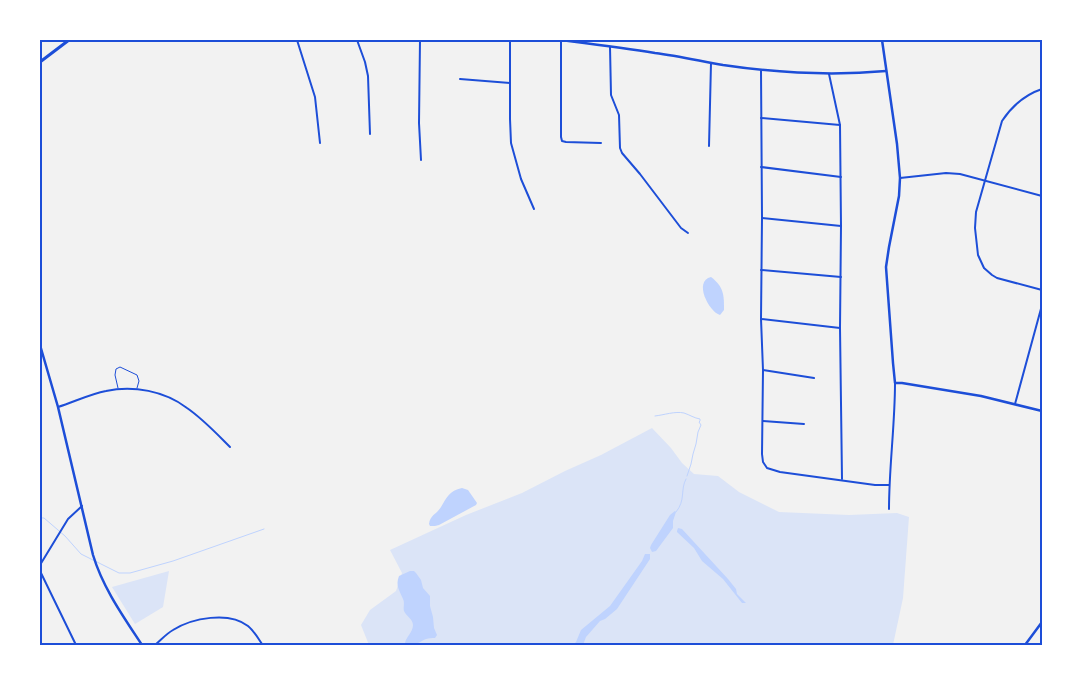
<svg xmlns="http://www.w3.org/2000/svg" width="1082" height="685" font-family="'IBM Plex Sans',sans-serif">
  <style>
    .green { fill: #dbe4f7 }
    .water { fill: #bfd3fe }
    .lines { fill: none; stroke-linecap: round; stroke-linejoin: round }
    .stream { stroke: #bfd3fe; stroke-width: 1 }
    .service { stroke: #1d4ed8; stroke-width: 1 }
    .minor { stroke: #1d4ed8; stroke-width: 2 }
    .tertiary { stroke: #1d4ed8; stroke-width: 2.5 }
    .primary { stroke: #1d4ed8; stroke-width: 3 }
    .neatline { fill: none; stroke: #1d4ed8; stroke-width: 2 }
  </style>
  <rect width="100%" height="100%" fill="#f2f2f2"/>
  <g class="green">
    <path d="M652,428l19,20 11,15 12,11 24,2 21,16 40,20 70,3 48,-2 12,4 -6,81 -10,47h-524l-8,-20 9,-15 26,-19 6,-18 -12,-23 76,-35 56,-22 43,-22 36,-16z"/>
    <path d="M169,571l-6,36 -28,17 -23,-37z"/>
  </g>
  <g class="water">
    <path d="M711,277c13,10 13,18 13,33l-4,5c-11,-3 -27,-34 -9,-38z"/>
    <path d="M462,488l6,2 9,13 -1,2 -37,20 -4,1h-5l-1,-2c1,-9 8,-10 12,-17 6,-10 8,-16 21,-19z"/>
    <path d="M675,511l1,1 -3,9v7l-17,23 -4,1 -2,-4 1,-3 19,-30z"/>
    <path d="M678,528l4,1 46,50 8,10 1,5 9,9h-4l-19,-24 -21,-18 -8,-13 -17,-16v-1z"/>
    <path d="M645,554h5v5l-33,50 -12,10 -5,2 -14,16 -3,8h-10l3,-3 5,-12 29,-24 32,-45z"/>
    <path d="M410,571h4l2,2 5,7 2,8 7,8v10l3,11 1,11 3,7 -2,3c-3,0 -6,0 -9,1 -10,4 -11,9 -21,4 1,-6 8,-11 8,-18 0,-6 -7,-9 -9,-14 -1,-4 1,-8 -1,-12 -3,-8 -8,-13 -4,-23z"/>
  </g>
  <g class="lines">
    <g class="stream">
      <path d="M655,416c9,-1 20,-5 29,-3 6,2 10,5 16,6v2l-1,1 2,3 -3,7 -2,12 -3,10 -2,10 -4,12"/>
      <path d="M676,512c10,-12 4,-22 10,-33"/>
      <path d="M40,518h4l21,18 16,18 38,19h11l43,-12 91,-32"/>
    </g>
    <path class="service" d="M118,388l-3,-13 1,-6 4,-2 17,8 2,6 -2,7"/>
    <g class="minor">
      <path d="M297,40l18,57 5,46"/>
      <path d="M357,40l8,22 3,14 2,58"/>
      <path d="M420,40l-1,83 2,37"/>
      <path d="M510,40v79l1,24 10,36 13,30"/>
      <path d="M561,40v97l1,4 4,1 35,1"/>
      <path d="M610,47l1,48 8,20 1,33 2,5 18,21 41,54 7,5"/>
      <path d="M761,71l1,147 -1,101 2,51 -1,84 1,8 4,6 13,4 95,13h14"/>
      <path d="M829,74l11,51 1,101 -1,102 2,151"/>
      <path d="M460,79l50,4"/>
      <path d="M1042,89c-18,6 -30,17 -40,32l-26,91 -1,16 3,27 6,13 8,7 5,3 45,12"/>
      <path d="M761,118l79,7"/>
      <path d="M709,146l2,-83"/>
      <path d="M761,167l80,10"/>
      <path d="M900,178l46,-5 14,1 82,22"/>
      <path d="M762,218l79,8"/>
      <path d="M761,270l80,7"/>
      <path d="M761,319l79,9"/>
      <path d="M763,370l51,8"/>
      <path d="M1015,404l27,-99"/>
      <path d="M58,407c16,-5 32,-13 48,-16 27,-6 59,0 81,17 16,11 29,25 43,39"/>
      <path d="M763,421l41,3"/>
      <path d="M889,509c0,-42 6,-84 6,-126"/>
      <path d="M40,565l28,-46 14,-13"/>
      <path d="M40,571l36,74"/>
      <path d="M155,645c6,-5 11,-11 18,-15 19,-12 56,-19 75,-4 6,5 10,12 14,18"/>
    </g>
    <g class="tertiary">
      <path d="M561,40c31,4 63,8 94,13 23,3 45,8 68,12 54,8 109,11 163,6"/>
      <path d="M882,40l15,104 3,34 -1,18 -10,51 -3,20 7,96 2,20h7l79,13 61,15"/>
      <path d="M40,345l18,62 35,148c10,33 30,61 49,90"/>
      <path d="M1025,645l17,-23"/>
    </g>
    <path class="primary" d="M40,62l29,-22"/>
  </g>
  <rect width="1082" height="685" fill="none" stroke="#ffffff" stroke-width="82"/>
  <rect x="41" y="41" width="1000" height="603" class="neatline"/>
</svg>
